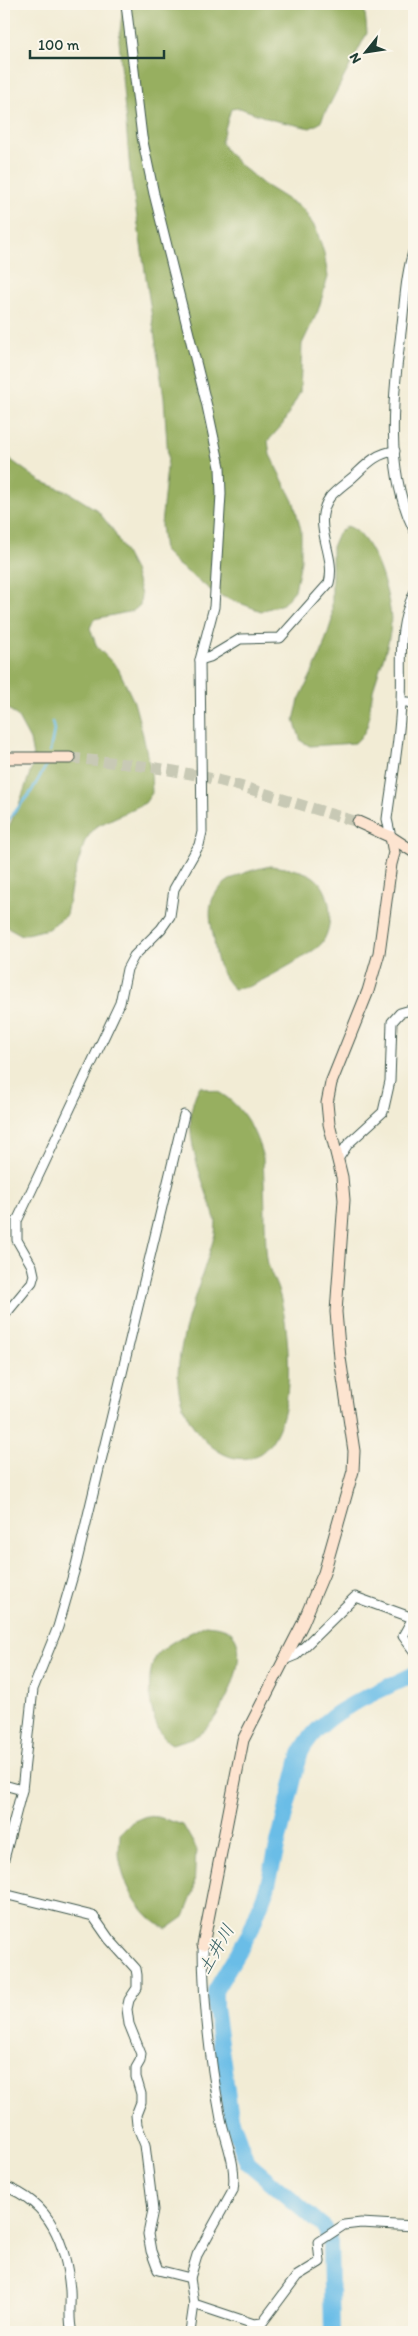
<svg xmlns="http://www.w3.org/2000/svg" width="418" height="2336" font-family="Itim,'Klee One',sans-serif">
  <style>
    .forest { fill: #97af60; stroke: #5b764a }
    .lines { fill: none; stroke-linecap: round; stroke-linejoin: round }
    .stream { stroke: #6bbde7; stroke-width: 2.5 }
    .river { stroke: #6bbde7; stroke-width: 16 }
    .secondary-tunnel { stroke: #c8c9b5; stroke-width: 11; stroke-dasharray: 11 5.5; stroke-linecap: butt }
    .street-casing { stroke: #3f574c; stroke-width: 11 }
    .secondary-casing { stroke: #3f574c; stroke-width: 13 }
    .street { stroke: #fff; stroke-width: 9 }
    .secondary { stroke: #fde4d0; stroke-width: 11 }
    .labels { text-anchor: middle; stroke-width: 4; stroke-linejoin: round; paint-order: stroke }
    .water-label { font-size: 18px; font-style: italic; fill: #325d61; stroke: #fbf7ec }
  </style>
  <rect width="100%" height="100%" fill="#fbf7ec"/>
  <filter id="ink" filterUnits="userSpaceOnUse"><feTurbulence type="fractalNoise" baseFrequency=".02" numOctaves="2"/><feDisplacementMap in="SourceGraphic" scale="10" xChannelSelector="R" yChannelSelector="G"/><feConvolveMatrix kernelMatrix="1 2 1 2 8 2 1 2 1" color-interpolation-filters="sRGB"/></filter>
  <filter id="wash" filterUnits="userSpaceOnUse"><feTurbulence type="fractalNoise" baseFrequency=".0096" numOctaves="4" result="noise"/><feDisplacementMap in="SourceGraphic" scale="20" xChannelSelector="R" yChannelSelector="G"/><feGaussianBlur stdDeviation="1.12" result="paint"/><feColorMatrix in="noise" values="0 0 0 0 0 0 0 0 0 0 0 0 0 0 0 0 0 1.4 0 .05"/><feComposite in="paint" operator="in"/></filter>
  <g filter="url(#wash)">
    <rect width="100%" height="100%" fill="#f2ecd5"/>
    <g class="forest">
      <path d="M123,4h237l5,8 2,21 -47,90 -10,5 -37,-8 -33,-12 -9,1 -10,33 5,8 13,14 24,20 40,25 13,20 8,24 4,24 -10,34 -16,33 -2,48 -17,32 -15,17 2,14 24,48 7,27v31l-6,29 -12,14 -22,7 -45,-17 -39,-30 -13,-13 -3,-26 7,-67 -4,-60 -34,-227 -11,-131z"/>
      <path d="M4,455l36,26 28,11 29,18 16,20 21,40 7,25 -1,10 -7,6 -39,8 -4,9 7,19 21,21 16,34 9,33 8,38 1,20 -7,10 -50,24 -10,14 -13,41 -6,33 -18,14 -26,6 -18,-10v-88l14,-30 16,-45 -4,-22 -13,-24 -13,-11z"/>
      <path d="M347,526c26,7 44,71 44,96 -1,28 -16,52 -20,79 -2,10 -1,20 -6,30 -2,4 -6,8 -10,12l-45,3 -9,-5 -7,-21 5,-20 22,-46 11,-34v-73l6,-14z"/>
      <path d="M271,866c13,2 30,3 41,10 20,12 23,48 10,67 -5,8 -61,39 -72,43 -5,2 -11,2 -16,3 -14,-14 -18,-29 -20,-49 -2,-11 -7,-30 -1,-42 10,-21 37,-28 58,-32z"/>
      <path d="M200,1086c6,3 12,4 18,6 25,13 38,40 45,66 1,22 2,43 2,65 1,13 0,28 3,41 3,11 9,21 12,32 9,32 12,89 3,120 -24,86 -103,25 -105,-35 -1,-44 25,-104 37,-147l1,-12c-12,-41 -40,-96 -16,-136z"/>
      <path d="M205,1625c8,1 16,1 23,5 29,18 -8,93 -30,105 -8,5 -18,6 -26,9 -23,-11 -30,-74 -13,-91 13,-14 30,-18 46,-28z"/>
      <path d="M146,1816l12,1 25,8 13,23 -2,43 -10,26 -17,12c-24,-10 -43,-42 -47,-68 -2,-8 0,-18 0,-27l12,-12z"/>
    </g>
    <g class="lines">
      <g class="stream">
        <path d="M50,751l4,-21 -2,-8"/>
        <path d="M4,825l27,-33 15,-26"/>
      </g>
      <path class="river" d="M332,2332l-2,-89 -5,-15 -78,-66 -16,-44 -16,-110v-17l35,-59 17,-44 33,-134c21,-43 73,-59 114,-80"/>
    </g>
  </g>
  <g filter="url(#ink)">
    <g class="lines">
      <path class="secondary-tunnel" d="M70,758c51,5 101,10 151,23 46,12 91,28 137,41"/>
      <defs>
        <g id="street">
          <path d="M414,249c-8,24 -9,49 -12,75 -8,67 -19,144 12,206"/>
          <path d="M200,660l10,-3 30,-18 40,-1 49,-55c8,-29 -19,-58 1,-86 6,-7 16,-14 23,-20 13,-12 23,-24 42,-26"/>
          <path d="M401,702h8l5,5"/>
          <path d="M414,712v14"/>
          <path d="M391,837l-4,-18c5,-39 13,-79 14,-118 2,-40 -5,-70 13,-108"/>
          <path d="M338,1159l10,-15 35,-32 7,-31 2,-59 8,-9 14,-4"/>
          <path d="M4,1316l28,-34 2,-7 -2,-9 -15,-26v-19l103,-218 7,-34 7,-13 27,-27 9,-13 4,-27 25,-44 3,-13 -2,-172 14,-53 7,-113 -1,-27 -13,-61 -53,-212 -12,-57 -16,-133"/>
          <path d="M284,1660l12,-5 59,-58 58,21 -10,18 11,15"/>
          <path d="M4,1785l18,5"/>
          <path d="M4,1859l18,-69 11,-101 25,-62 18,-62 108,-450"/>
          <path d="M4,1894l89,22 16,23 27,30 1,6v13l-8,12 -2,9 2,15 12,30 -1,7 -4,7v9l5,17v8l-5,13 1,10 8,20 8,65 -5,24 3,17 7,19 32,8"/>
          <path d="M4,2186c47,17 62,58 66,104 1,14 -2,29 2,42"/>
          <path d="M194,2304l60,20 8,-1 35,-47 23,-14 -2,-20 26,-17 17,-2 53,3"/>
          <path d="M190,2332l4,-28 -4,-26 7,-23 36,-65c4,-25 -7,-47 -12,-71 -11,-58 -18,-116 -18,-174"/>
        </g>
        <g id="secondary">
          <path d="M4,758h66"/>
          <path d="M358,822l33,15 23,15"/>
          <path d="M203,1945l40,-205 60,-117 21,-50 29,-102 1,-20 -14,-93 -4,-46 8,-112 -2,-23 -13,-53 -2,-21 4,-20 37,-92 11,-38 12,-89 3,-11 -3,-16"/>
        </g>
      </defs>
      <use href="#street" class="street-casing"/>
      <use href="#secondary" class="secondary-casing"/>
      <use href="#street" class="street"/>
      <use href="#secondary" class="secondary"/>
    </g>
  </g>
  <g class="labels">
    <g class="water-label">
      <text transform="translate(216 1949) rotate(-60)" y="6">土井川</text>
    </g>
  </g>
  <rect width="418" height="2336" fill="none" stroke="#fbf7ec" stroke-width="20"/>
  <g transform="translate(366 52) rotate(240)" stroke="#fbf7ec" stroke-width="4" paint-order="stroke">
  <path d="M0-4L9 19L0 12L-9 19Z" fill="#1f3d34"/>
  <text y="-8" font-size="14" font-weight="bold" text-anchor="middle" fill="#1f3d34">N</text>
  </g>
  <path d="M30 50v8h134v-8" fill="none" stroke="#1f3d34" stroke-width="2.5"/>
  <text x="38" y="50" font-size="15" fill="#1f3d34" stroke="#fbf7ec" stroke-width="4" paint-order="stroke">100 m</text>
</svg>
